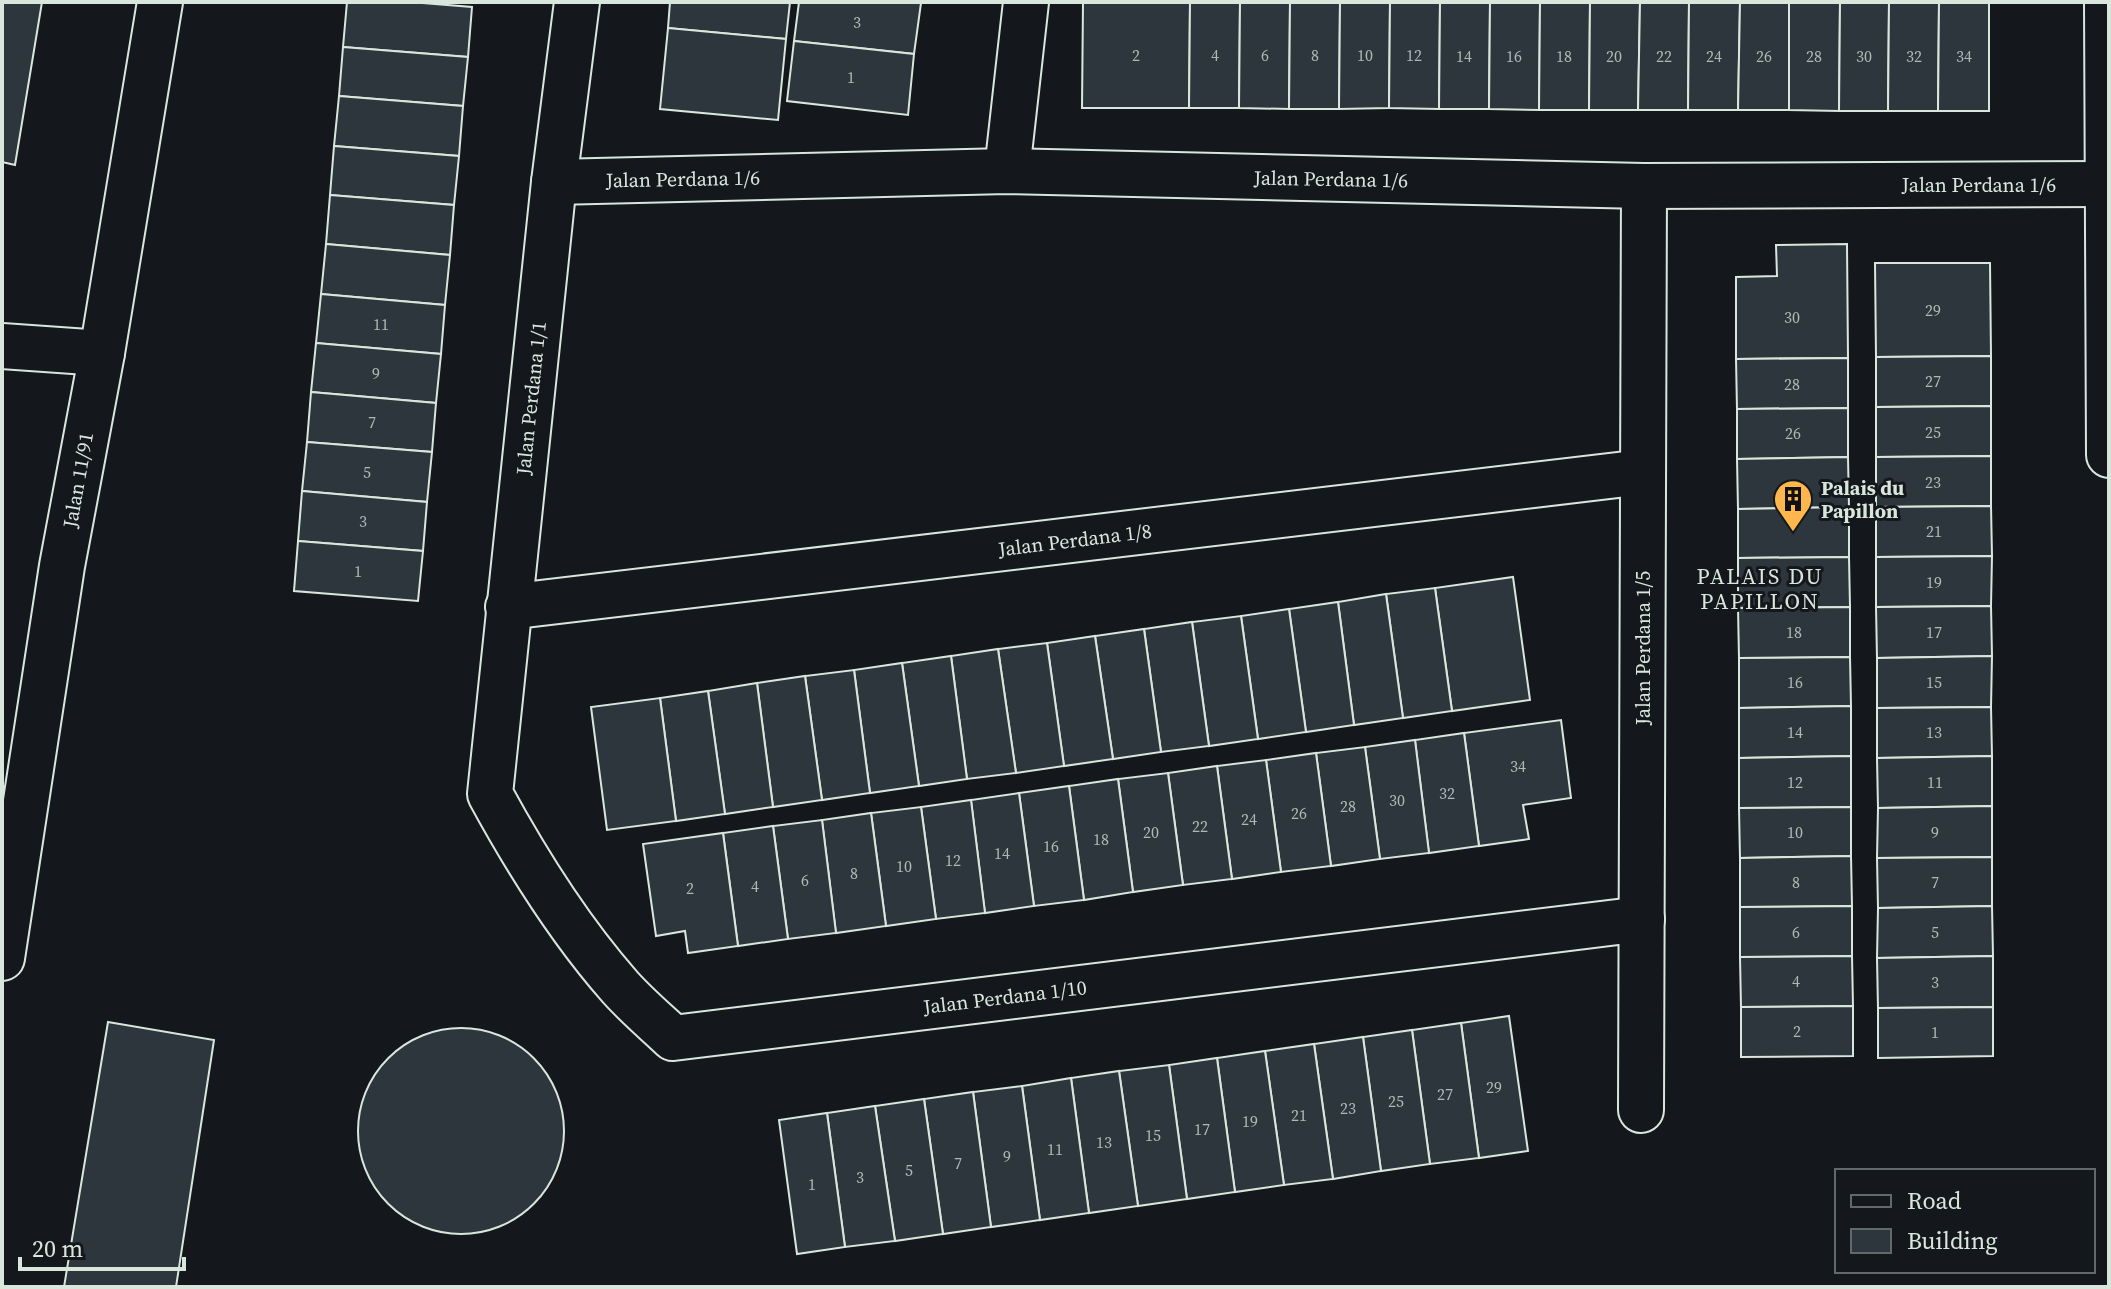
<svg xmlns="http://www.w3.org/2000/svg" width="2111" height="1289" font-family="'Source Serif 4',serif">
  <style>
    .building { fill: #2c363c; stroke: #d8e6dc; stroke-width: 2 }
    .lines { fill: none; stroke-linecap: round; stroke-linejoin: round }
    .minor-casing { stroke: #d8e6dc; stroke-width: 48 }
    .minor { stroke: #14181c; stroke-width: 44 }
    .labels { text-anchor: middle; stroke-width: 6; stroke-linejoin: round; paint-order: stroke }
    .number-label { font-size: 16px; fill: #adbab4 }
    .street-label { font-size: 20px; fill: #d8e6dc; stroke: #14181c }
    .poi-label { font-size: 20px; font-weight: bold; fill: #d8e6dc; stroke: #14181c; text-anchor: start }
    .neighbourhood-label { font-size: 22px; letter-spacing: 2px; fill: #d8e6dc; stroke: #14181c }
  </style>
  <rect width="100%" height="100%" fill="#14181c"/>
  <g class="building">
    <path d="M2,2h40l-27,163 -13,-3z"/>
    <path d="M347,2h63l62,5 -4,50 -125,-10z"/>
    <path d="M670,2h120l-4,37 -118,-11z"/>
    <path d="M799,2l122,1 -7,51 -120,-13z"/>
    <path d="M1083,2h107l-1,106h-107z"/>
    <path d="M1190,2h50l-1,106h-50z"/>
    <path d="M1240,2h50l-1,107 -50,-1z"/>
    <path d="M1290,2h50l-1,107h-50z"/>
    <path d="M1340,2h50l-1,106 -50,1z"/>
    <path d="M1390,2h50l-1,107 -50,-1z"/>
    <path d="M1440,2h50l-1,107h-50z"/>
    <path d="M1490,2h50l-1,108 -50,-1z"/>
    <path d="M1540,2h50l-1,108h-50z"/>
    <path d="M1590,2h50l-2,108h-49z"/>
    <path d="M1640,2h49l-1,108h-50z"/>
    <path d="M1689,2h51l-2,108h-50z"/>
    <path d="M1740,2h49v108h-51z"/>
    <path d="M1789,2h51l-1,109 -50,-1z"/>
    <path d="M1840,2h49l-1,109h-49z"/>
    <path d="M1889,2h50l-1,109h-50z"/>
    <path d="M1939,2h50v109h-51z"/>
    <path d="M668,28l118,11 -8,81 -118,-11z"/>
    <path d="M794,41l120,13 -6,61 -121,-14z"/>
    <path d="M343,47l125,10 -5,49 -124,-10z"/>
    <path d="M339,96l124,10 -4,50 -125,-10z"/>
    <path d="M334,146l125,10 -5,49 -124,-10z"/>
    <path d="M330,195l124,10 -4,50 -124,-11z"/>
    <path d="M326,244l124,11 -5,50 -124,-11z"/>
    <path d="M1847,244l1,114 -112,1v-82l41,-1 -1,-31z"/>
    <path d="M1875,263h115l1,93 -115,1z"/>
    <path d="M321,294l124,11 -4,49 -125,-11z"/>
    <path d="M316,343l125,11 -5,49 -125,-11z"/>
    <path d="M1991,356v50l-115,1v-50z"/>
    <path d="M1848,358v50l-111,1 -1,-50z"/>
    <path d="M311,392l125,11 -4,49 -125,-10z"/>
    <path d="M1991,406v50l-115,1v-50z"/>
    <path d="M1848,408v49l-111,2v-50z"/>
    <path d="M307,442l125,10 -5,50 -125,-11z"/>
    <path d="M1991,456v50l-115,1v-50z"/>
    <path d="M1848,457l1,50 -111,2 -1,-50z"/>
    <path d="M302,491l125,11 -4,49 -125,-10z"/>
    <path d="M1991,506l1,50 -116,1v-50z"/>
    <path d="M1849,507v50l-111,1v-49z"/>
    <path d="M298,541l125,10 -5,50 -124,-10z"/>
    <path d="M1992,556l-1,50 -115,1v-50z"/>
    <path d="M1849,557l1,50 -112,1v-50z"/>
    <path d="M1513,577l17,123 -78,11 -17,-123z"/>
    <path d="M1435,588l17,123 -49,7 -17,-124z"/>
    <path d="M1386,594l17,124 -49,7 -16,-123z"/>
    <path d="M1338,602l16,123 -48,7 -17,-123z"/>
    <path d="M1991,606l1,50 -115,2 -1,-51z"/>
    <path d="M1850,607v50l-111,1 -1,-50z"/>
    <path d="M1289,609l17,123 -48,7 -17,-123z"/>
    <path d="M1241,616l17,123 -49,7 -17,-124z"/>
    <path d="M1192,622l17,124 -48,6 -17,-123z"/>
    <path d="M1144,629l17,123 -48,7 -18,-123z"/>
    <path d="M1095,636l18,123 -49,7 -17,-123z"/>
    <path d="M1047,643l17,123 -48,7 -18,-124z"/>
    <path d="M998,649l18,124 -49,6 -16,-123z"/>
    <path d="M951,656l16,123 -48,7 -17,-123z"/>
    <path d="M1992,656l-1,51 -114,1v-50z"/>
    <path d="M1850,657l1,49 -112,2v-50z"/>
    <path d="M902,663l17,123 -49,7 -16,-123z"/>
    <path d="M854,670l16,123 -48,7 -17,-124z"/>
    <path d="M805,676l17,124 -49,7 -16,-124z"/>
    <path d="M757,683l16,124 -48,7 -17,-123z"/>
    <path d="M708,691l17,123 -49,7 -16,-123z"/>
    <path d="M660,698l16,123 -69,9 -16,-123z"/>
    <path d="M1851,706v50l-112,2v-50z"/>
    <path d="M1991,707l1,49 -115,2v-50z"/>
    <path d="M1561,720l10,78 -48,7 6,34 -50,7 -15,-113z"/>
    <path d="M1464,733l15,113 -50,7 -14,-113z"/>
    <path d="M1415,740l14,113 -49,6 -15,-112z"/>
    <path d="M1365,747l15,112 -49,7 -15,-113z"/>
    <path d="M1316,753l15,113 -50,6 -15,-112z"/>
    <path d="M1851,756v51l-112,1v-50z"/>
    <path d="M1992,756v50l-114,2 -1,-50z"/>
    <path d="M1266,760l15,112 -49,7 -15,-113z"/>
    <path d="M1217,766l15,113 -49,6 -15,-112z"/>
    <path d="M1168,773l15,112 -50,7 -15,-113z"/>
    <path d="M1118,779l15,113 -49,8 -15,-114z"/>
    <path d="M1069,786l15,114 -50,6 -15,-113z"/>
    <path d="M1019,793l15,113 -49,7 -14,-113z"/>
    <path d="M971,800l14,113 -49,6 -15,-112z"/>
    <path d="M1992,806v51l-115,1 1,-50z"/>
    <path d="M921,807l15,112 -50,7 -15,-113z"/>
    <path d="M1851,807v49l-111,2 -1,-50z"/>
    <path d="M871,813l15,113 -50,7 -14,-113z"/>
    <path d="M822,820l14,113 -48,6 -15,-113z"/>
    <path d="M773,826l15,113 -50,7 -15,-113z"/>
    <path d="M723,833l15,113 -50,7 -3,-22 -29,5 -13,-92z"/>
    <path d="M1851,856l1,50 -112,1v-49z"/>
    <path d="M1992,857v49l-114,2 -1,-50z"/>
    <path d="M1852,906v50l-112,1v-50z"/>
    <path d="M1992,906l1,50 -116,2 1,-50z"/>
    <path d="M1852,956l1,50 -112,1 -1,-50z"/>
    <path d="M1993,956v51l-115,1 -1,-50z"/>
    <path d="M1853,1006v50l-112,1v-50z"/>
    <path d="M1993,1007v49l-115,2v-50z"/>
    <path d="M1509,1016l19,135 -49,7 -18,-135z"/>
    <path d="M108,1022l106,18 -38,247h-112z"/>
    <path d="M1461,1023l18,135 -49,6 -18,-134z"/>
    <circle cx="461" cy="1131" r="103"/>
    <path d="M1412,1030l18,134 -49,7 -18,-134z"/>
    <path d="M1363,1037l18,134 -48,8 -19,-135z"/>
    <path d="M1314,1044l19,135 -49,6 -19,-134z"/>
    <path d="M1265,1051l19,134 -49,7 -18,-134z"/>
    <path d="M1217,1058l18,134 -48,7 -18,-134z"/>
    <path d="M1169,1065l18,134 -49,7 -19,-135z"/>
    <path d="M1119,1071l19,135 -49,7 -18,-135z"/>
    <path d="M1071,1078l18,135 -49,7 -18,-134z"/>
    <path d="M1022,1086l18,134 -49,7 -18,-135z"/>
    <path d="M973,1092l18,135 -48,7 -19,-135z"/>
    <path d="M924,1099l19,135 -48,7 -20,-135z"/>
    <path d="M875,1106l20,135 -50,6 -18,-134z"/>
    <path d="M827,1113l18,134 -48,7 -18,-134z"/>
  </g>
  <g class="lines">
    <defs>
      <g id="minor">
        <path d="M577,2l-23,180 -64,612c37,68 78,134 130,193 16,18 35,34 53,51l969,-119"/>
        <path d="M2107,2l2,453"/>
        <path d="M1007,171l19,-169"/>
        <path d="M554,182l453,-11 637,15 464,-2"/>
        <path d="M2,346l100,7"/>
        <path d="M508,607l1135,-135"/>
        <path d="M2,958l60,-392 40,-213 58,-351"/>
        <path d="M1641,1110l3,-924"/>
      </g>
    </defs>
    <use href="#minor" class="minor-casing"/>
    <use href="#minor" class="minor"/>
  </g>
  <defs>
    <symbol id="building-pin" viewBox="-11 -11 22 30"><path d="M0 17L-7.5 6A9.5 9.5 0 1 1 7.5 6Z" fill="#ffb74d" stroke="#14181c"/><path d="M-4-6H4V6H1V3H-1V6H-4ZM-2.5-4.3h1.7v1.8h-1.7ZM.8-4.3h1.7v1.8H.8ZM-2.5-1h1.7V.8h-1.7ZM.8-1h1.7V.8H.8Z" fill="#111"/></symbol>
  </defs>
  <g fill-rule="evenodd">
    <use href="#building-pin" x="1771" y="477" width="44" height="60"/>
  </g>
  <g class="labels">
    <g class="number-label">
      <text x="857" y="28">3</text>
      <text x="1136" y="61">2</text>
      <text x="1215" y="61">4</text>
      <text x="1265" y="61">6</text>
      <text x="1315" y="61">8</text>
      <text x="1365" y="61">10</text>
      <text x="1414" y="61">12</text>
      <text x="1464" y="62">14</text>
      <text x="1514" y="62">16</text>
      <text x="1564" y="62">18</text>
      <text x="1614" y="62">20</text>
      <text x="1664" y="62">22</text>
      <text x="1714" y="62">24</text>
      <text x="1764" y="62">26</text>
      <text x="1814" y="62">28</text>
      <text x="1864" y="62">30</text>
      <text x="1914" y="62">32</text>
      <text x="1964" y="62">34</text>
      <text x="851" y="83">1</text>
      <text x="1933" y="316">29</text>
      <text x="1792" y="323">30</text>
      <text x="381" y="330">11</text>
      <text x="376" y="379">9</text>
      <text x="1933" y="387">27</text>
      <text x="1792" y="390">28</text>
      <text x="372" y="428">7</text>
      <text x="1933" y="438">25</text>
      <text x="1793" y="439">26</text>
      <text x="367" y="478">5</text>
      <text x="1933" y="488">23</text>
      <text x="363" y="527">3</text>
      <text x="1934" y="537">21</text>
      <text x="358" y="577">1</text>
      <text x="1934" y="588">19</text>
      <text x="1794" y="638">18</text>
      <text x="1934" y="638">17</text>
      <text x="1795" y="688">16</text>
      <text x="1934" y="688">15</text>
      <text x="1795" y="738">14</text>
      <text x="1934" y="738">13</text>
      <text x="1518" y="772">34</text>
      <text x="1795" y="788">12</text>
      <text x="1935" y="788">11</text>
      <text x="1447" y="799">32</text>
      <text x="1397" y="806">30</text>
      <text x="1348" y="812">28</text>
      <text x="1299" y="819">26</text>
      <text x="1249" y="825">24</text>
      <text x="1200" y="832">22</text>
      <text x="1151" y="838">20</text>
      <text x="1795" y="838">10</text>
      <text x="1935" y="838">9</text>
      <text x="1101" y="845">18</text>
      <text x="1051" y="852">16</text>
      <text x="1002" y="859">14</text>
      <text x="953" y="866">12</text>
      <text x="904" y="872">10</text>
      <text x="854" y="879">8</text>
      <text x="805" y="886">6</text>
      <text x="1796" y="888">8</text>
      <text x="1935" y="888">7</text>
      <text x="755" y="892">4</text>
      <text x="690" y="894">2</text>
      <text x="1796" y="938">6</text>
      <text x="1935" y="938">5</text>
      <text x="1796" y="987">4</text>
      <text x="1935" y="988">3</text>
      <text x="1797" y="1037">2</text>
      <text x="1935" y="1038">1</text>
      <text x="1494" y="1093">29</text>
      <text x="1445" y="1100">27</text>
      <text x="1396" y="1107">25</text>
      <text x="1348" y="1114">23</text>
      <text x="1299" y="1121">21</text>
      <text x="1250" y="1127">19</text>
      <text x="1202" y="1135">17</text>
      <text x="1153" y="1141">15</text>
      <text x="1104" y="1148">13</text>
      <text x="1055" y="1155">11</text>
      <text x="1007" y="1162">9</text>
      <text x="958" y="1169">7</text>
      <text x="909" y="1176">5</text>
      <text x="860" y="1183">3</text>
      <text x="812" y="1190">1</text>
    </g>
    <g class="street-label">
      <text transform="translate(683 179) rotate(-1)" y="7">Jalan Perdana 1/6</text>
      <text transform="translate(1331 179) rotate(1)" y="7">Jalan Perdana 1/6</text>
      <text x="1979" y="192">Jalan Perdana 1/6</text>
      <text transform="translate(531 398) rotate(-84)" y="7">Jalan Perdana 1/1</text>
      <text transform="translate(78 480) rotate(-80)" y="7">Jalan 11/91</text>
      <text transform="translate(1075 540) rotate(-7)" y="7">Jalan Perdana 1/8</text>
      <text transform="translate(1643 648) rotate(-90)" y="7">Jalan Perdana 1/5</text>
      <text transform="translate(1005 997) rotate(-7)" y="7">Jalan Perdana 1/10</text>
    </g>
    <g class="poi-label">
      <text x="1821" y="495">Palais du<tspan x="1821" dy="23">Papillon</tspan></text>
    </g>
    <g class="neighbourhood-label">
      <text x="1760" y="584">PALAIS DU<tspan x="1760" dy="25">PAPILLON</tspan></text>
    </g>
  </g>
  <rect width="2111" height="1289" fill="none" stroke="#d8e6dc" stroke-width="8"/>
  <rect x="1835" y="1169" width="260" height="104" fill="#14181c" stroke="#626a69" stroke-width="2"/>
  <rect x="1851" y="1195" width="40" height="12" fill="#14181c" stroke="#626a69" stroke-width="2"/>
  <text x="1907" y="1209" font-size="24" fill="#d8e6dc">Road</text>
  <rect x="1851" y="1229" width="40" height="24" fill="#2c363c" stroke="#626a69" stroke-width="2"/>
  <text x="1907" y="1249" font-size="24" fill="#d8e6dc">Building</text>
  <path d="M20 1257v12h164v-12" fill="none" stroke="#d8e6dc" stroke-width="4"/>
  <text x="32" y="1257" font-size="24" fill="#d8e6dc" stroke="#14181c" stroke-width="6" paint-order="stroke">20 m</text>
</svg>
